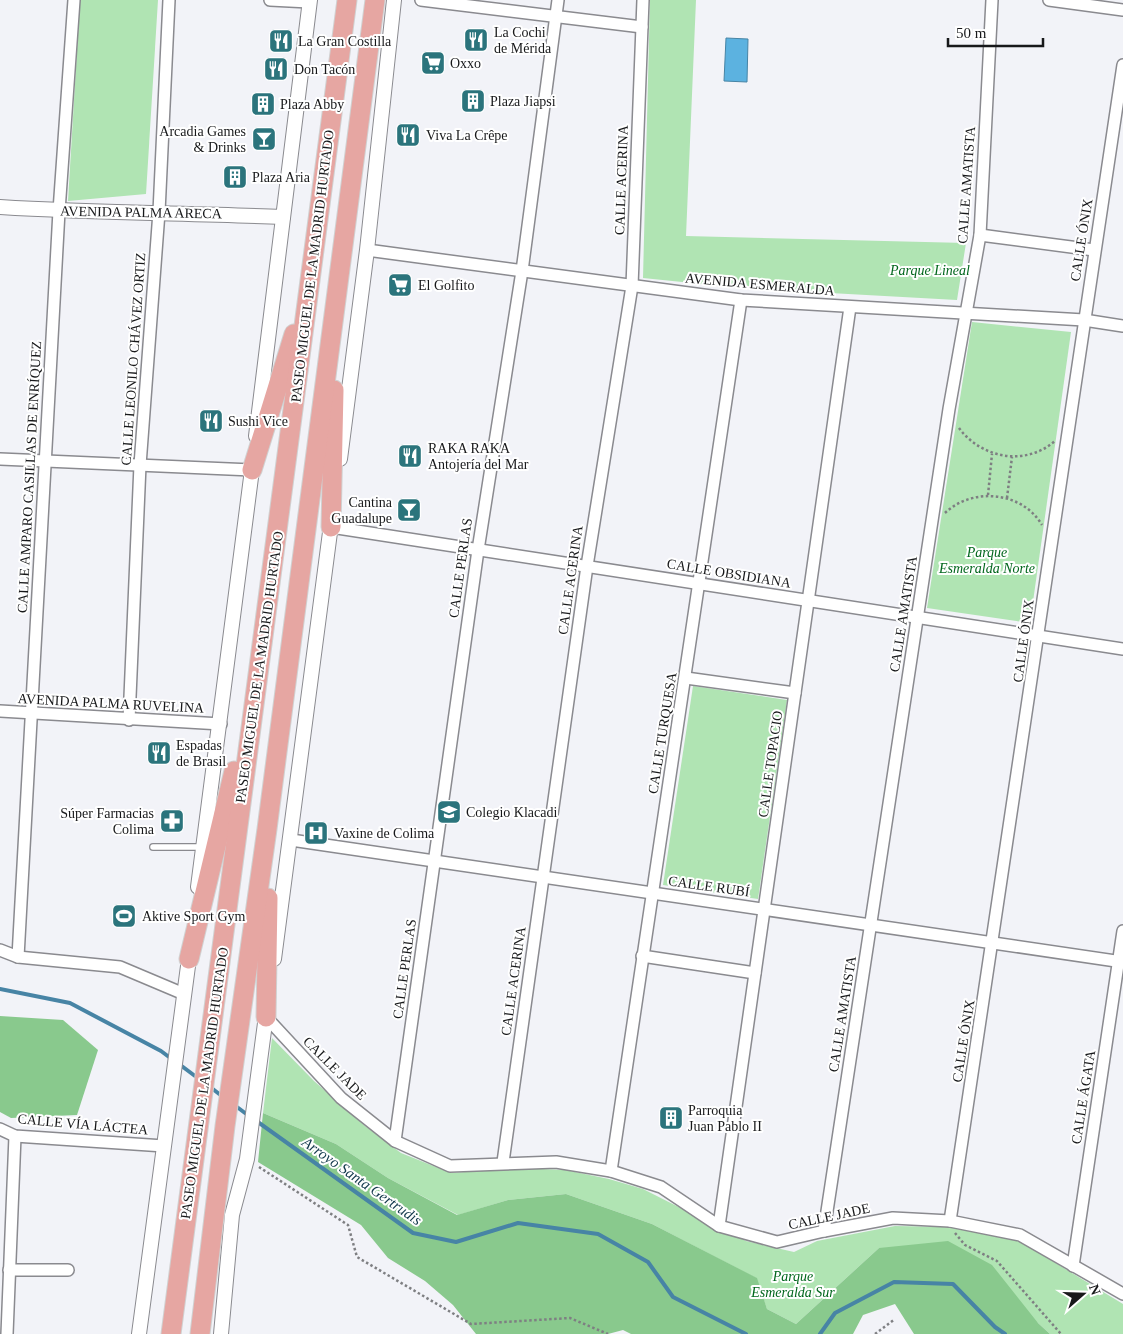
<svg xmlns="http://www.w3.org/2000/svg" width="1123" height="1334" font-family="Georgia,serif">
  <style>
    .green { fill: #b0e4b3 }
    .forest { fill: #89c98d }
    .water { fill: #5cb2e0; stroke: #4784a5 }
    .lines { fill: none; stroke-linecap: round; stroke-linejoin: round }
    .stream { stroke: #4784a5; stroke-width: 4 }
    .service-casing { stroke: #8a8a8f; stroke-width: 8 }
    .minor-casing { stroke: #8a8a8f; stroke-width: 14 }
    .tertiary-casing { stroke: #8a8a8f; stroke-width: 16 }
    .trunk-casing { stroke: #d1d1d1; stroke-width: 21 }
    .path { stroke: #7e7f82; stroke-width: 2.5; stroke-dasharray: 2.5 2.5; stroke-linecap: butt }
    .service { stroke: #fff; stroke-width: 5.5 }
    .minor { stroke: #fff; stroke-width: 11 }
    .tertiary { stroke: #fff; stroke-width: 14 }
    .trunk { stroke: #e6a6a2; stroke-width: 19 }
    .labels { text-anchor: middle; stroke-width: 4; stroke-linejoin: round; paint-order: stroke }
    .poi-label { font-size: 14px; fill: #17181a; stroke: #fff; text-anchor: start }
    .street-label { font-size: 14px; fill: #17181a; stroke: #fff }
    .park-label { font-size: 14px; font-style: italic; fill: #00661c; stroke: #fff }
    .water-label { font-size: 15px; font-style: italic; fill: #11374b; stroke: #fff }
  </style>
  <rect width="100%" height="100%" fill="#f2f3f8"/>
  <g class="green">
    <path d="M80,0h78l-12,194 -78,7z"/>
    <path d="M650,0h46l-10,236 280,7 -9,57 -216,-12 -98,-10z"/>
    <path d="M972,322l99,10 -41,291 -103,-15z"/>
    <path d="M693,686l94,14 -29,199 -95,-14z"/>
    <path d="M272,1038l42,43 51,45 36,27 50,20 70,-5 44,2 44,9 34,10 103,52 48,11 23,-11 78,-15 54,1 67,12 107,65v30h-73l-12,-11 -159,-75 -83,76 -29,-15 -11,-31 -104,-54 -86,-30 -58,6 -50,15 -70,-37 -52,-34 -73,-31z"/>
  </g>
  <g class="forest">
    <path d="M0,1016l63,4 35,30 -21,65 -66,3 -11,-6z"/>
    <path d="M263,1113l73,31 52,34 69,37 51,-15 58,-6 86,30 105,54 10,31 29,15 83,-76 69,-7 44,24 46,58 12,11h-136l-19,-30 -32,11 -10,19h-222l-8,-4 -15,4h-132l-23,-29 -28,-24 -37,-23 -27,-33 -103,-63z"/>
  </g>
  <path class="water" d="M726,38l22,1 -1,43 -23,-1z"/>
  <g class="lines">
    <g class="stream">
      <path d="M0,989l70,14 91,48 12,9"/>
      <path d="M179,1064l20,15"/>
      <path d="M209,1086l14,11"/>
      <path d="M233,1104l16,12"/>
      <path d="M255,1120l158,113 43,9 62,-19 80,11 50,28 25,35 73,37"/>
      <path d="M820,1334l15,-21 59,-31 59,2 42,43 10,7"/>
    </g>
    <defs>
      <path id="service" d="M153,847h49"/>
      <g id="minor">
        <path d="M270,0l39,2"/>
        <path d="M421,0l221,27"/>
        <path d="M1049,0l74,10"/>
        <path d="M980,235l114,15"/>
        <path d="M367,250l374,50 343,20 39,6"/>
        <path d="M0,459l252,11"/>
        <path d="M331,527l792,122"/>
        <path d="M686,678l109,15"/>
        <path d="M0,711l221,13"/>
        <path d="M129,720l11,-255 19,-253 10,-212"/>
        <path d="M291,840l832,122"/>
        <path d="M0,950l18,7 102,10 64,27"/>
        <path d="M642,956l113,17"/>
        <path d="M18,957l41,-746 15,-211"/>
        <path d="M266,1017l75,81 54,43 55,25 106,-4 55,9 50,16 58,39 58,16 47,-11 69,-13 57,3 70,14 103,59"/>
        <path d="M0,1129l15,7 149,10"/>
        <path d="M395,1141l83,-591 44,-279 36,-271"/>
        <path d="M503,1162l84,-596 45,-280 11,-286"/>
        <path d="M611,1171l130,-871"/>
        <path d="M950,1221c61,-385 114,-771 173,-1156"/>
        <path d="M719,1226l131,-919"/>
        <path d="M824,1231l125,-822 31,-174 12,-235"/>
        <path d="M1073,1266l50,-335"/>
        <path d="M9,1270h59"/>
        <path d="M7,1334l8,-198"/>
      </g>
      <g id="tertiary">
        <path d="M0,207c94,6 189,6 283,10"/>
        <path d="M256,436l54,-436"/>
        <path d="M340,459l27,-209 27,-250"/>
        <path d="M198,887l55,-425"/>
        <path d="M274,959l58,-442"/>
        <path d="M139,1334l51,-383"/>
        <path d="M221,1334l11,-119 15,-56 20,-151"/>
      </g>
      <g id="trunk">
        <path d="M252,470l42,-136"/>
        <path d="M331,527l3,-137"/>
        <path d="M189,959l45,-188"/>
        <path d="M266,1017l2,-119"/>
        <path d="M171,1334l176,-1334"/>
        <path d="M200,1334l25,-208 42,-297 108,-829"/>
      </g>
    </defs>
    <use href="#service" class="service-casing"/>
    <use href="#minor" class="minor-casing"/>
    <use href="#tertiary" class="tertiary-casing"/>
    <use href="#trunk" class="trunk-casing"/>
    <g class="path">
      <path d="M959,428c22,30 66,39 96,13"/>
      <path d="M988,495l4,-41"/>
      <path d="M1007,498l5,-41"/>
      <path d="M945,513c27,-26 77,-22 97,12"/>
      <path d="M259,1167l89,58 9,32 114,67 99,-6 38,16"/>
      <path d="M955,1233l10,12 32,16 64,73"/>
      <path d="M875,1334l20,-15"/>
    </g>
    <use href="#service" class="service"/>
    <use href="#minor" class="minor"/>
    <use href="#tertiary" class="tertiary"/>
    <use href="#trunk" class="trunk"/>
  </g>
  <defs>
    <symbol id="restaurant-square" viewBox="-11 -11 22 22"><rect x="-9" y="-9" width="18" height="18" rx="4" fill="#2b747c" stroke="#fff"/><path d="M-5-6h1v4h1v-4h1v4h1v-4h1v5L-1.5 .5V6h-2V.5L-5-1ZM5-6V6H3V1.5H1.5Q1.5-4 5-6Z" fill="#fff"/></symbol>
    <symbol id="supermarket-square" viewBox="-11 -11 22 22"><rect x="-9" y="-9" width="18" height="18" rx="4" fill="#2b747c" stroke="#fff"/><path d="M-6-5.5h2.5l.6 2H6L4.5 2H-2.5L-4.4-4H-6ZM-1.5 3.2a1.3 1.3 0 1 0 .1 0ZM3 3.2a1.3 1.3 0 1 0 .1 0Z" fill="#fff"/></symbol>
    <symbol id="building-square" viewBox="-11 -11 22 22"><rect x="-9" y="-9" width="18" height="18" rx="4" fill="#2b747c" stroke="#fff"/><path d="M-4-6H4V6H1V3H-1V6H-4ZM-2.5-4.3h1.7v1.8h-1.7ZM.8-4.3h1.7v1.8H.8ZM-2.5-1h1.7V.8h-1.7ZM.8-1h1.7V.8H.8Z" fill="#fff"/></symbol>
    <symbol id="bar-square" viewBox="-11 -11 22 22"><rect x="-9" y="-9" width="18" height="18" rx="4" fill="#2b747c" stroke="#fff"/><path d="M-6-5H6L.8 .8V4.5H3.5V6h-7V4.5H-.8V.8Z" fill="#fff"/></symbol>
    <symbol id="school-square" viewBox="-11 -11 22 22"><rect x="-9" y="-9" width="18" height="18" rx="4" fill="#2b747c" stroke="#fff"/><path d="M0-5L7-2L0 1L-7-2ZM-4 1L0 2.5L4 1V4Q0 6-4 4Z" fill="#fff"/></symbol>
    <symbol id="pharmacy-square" viewBox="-11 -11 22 22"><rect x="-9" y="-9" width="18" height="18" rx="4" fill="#2b747c" stroke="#fff"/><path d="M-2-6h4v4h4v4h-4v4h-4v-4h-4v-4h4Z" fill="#fff"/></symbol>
    <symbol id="hospital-square" viewBox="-11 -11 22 22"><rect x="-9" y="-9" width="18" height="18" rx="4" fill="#2b747c" stroke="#fff"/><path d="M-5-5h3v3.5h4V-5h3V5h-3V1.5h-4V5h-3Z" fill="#fff"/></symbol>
    <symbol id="stadium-square" viewBox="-11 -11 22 22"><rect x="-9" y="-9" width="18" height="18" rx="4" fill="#2b747c" stroke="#fff"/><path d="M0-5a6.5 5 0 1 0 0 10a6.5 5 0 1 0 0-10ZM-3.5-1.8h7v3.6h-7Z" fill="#fff"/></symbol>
  </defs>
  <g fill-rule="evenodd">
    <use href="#restaurant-square" x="462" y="26" width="28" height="28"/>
    <use href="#restaurant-square" x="267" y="27" width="28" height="28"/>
    <use href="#supermarket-square" x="419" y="49" width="28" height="28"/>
    <use href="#restaurant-square" x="262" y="55" width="28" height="28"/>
    <use href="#building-square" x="459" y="87" width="28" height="28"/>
    <use href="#building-square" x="249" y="90" width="28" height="28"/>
    <use href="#restaurant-square" x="394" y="121" width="28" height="28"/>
    <use href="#bar-square" x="250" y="125" width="28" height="28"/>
    <use href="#building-square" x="221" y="163" width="28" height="28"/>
    <use href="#supermarket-square" x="386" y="271" width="28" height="28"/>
    <use href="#restaurant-square" x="197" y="407" width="28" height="28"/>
    <use href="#restaurant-square" x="396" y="442" width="28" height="28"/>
    <use href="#bar-square" x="395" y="496" width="28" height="28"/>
    <use href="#restaurant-square" x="145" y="739" width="28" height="28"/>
    <use href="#school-square" x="435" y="798" width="28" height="28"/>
    <use href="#pharmacy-square" x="158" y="807" width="28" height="28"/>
    <use href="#hospital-square" x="302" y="819" width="28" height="28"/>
    <use href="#stadium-square" x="110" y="902" width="28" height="28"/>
    <use href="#building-square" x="657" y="1104" width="28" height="28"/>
  </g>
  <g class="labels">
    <g class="poi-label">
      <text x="494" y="37">La Cochi<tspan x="494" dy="16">de Mérida</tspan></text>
      <text x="298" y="46">La Gran Costilla</text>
      <text x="450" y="68">Oxxo</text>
      <text x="294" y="74">Don Tacón</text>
      <text x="490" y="106">Plaza Jiapsi</text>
      <text x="280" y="109">Plaza Abby</text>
      <text x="246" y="136" text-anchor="end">Arcadia Games<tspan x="246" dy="16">&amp; Drinks</tspan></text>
      <text x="426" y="140">Viva La Crêpe</text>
      <text x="252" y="182">Plaza Aria</text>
      <text x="418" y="290">El Golfito</text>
      <text x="228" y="426">Sushi Vice</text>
      <text x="428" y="453">RAKA RAKA<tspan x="428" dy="16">Antojería del Mar</tspan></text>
      <text x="392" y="507" text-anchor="end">Cantina<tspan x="392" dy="16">Guadalupe</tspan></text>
      <text x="176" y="750">Espadas<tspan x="176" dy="16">de Brasil</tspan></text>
      <text x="466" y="817">Colegio Klacadi</text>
      <text x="154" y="818" text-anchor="end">Súper Farmacias<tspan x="154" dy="16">Colima</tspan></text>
      <text x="334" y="838">Vaxine de Colima</text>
      <text x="142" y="921">Aktive Sport Gym</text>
      <text x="688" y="1115">Parroquia<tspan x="688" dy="16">Juan Pablo II</tspan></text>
    </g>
    <g class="street-label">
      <text transform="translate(621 180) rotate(-88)" y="5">CALLE ACERINA</text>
      <text transform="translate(966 185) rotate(-86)" y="5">CALLE AMATISTA</text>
      <text transform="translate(141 212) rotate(1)" y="5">AVENIDA PALMA ARECA</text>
      <text transform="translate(1081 240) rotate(-81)" y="5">CALLE ÓNIX</text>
      <text transform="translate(312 266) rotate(-83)" y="5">PASEO MIGUEL DE LA MADRID HURTADO</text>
      <text transform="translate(760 284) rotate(5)" y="5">AVENIDA ESMERALDA</text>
      <text transform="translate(133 359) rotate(-86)" y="5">CALLE LEONILO CHÁVEZ ORTIZ</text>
      <text transform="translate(29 477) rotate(-87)" y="5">CALLE AMPARO CASILLAS DE ENRÍQUEZ</text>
      <text transform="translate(460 568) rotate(-82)" y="5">CALLE PERLAS</text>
      <text transform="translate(729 573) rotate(9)" y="5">CALLE OBSIDIANA</text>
      <text transform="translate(570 580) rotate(-82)" y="5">CALLE ACERINA</text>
      <text transform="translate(903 614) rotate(-81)" y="5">CALLE AMATISTA</text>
      <text transform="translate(1023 641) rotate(-82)" y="5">CALLE ÓNIX</text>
      <text transform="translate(259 667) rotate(-82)" y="5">PASEO MIGUEL DE LA MADRID HURTADO</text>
      <text transform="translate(111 703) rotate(3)" y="5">AVENIDA PALMA RUVELINA</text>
      <text transform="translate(662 733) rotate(-81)" y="5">CALLE TURQUESA</text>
      <text transform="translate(770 764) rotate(-82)" y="5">CALLE TOPACIO</text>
      <text transform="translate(709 886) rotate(8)" y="5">CALLE RUBÍ</text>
      <text transform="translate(404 969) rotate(-82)" y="5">CALLE PERLAS</text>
      <text transform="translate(513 981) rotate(-82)" y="5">CALLE ACERINA</text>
      <text transform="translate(842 1014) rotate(-81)" y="5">CALLE AMATISTA</text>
      <text transform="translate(963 1041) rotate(-81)" y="5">CALLE ÓNIX</text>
      <text transform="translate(335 1068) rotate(45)" y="5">CALLE JADE</text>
      <text transform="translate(204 1083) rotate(-82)" y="5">PASEO MIGUEL DE LA MADRID HURTADO</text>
      <text transform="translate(1083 1097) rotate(-81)" y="5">CALLE ÁGATA</text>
      <text transform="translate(83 1124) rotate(5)" y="5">CALLE VÍA LÁCTEA</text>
      <text transform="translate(829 1216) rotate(-12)" y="5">CALLE JADE</text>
    </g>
    <g class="park-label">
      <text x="930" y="275">Parque Lineal</text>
      <text x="987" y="557">Parque<tspan x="987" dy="16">Esmeralda Norte</tspan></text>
      <text x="793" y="1281">Parque<tspan x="793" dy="16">Esmeralda Sur</tspan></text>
    </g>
    <g class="water-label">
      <text transform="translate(362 1181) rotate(35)" y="5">Arroyo Santa Gertrudis</text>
    </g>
  </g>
  <g transform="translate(1083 1294) rotate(70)" stroke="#ffffff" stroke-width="4" paint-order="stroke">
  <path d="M0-4L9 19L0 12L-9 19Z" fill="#17181a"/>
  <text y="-8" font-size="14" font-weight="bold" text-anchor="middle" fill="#17181a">N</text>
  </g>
  <path d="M948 38v8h95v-8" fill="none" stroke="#17181a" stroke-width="2.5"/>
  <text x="956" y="38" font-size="15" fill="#17181a" stroke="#ffffff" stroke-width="4" paint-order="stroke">50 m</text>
</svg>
